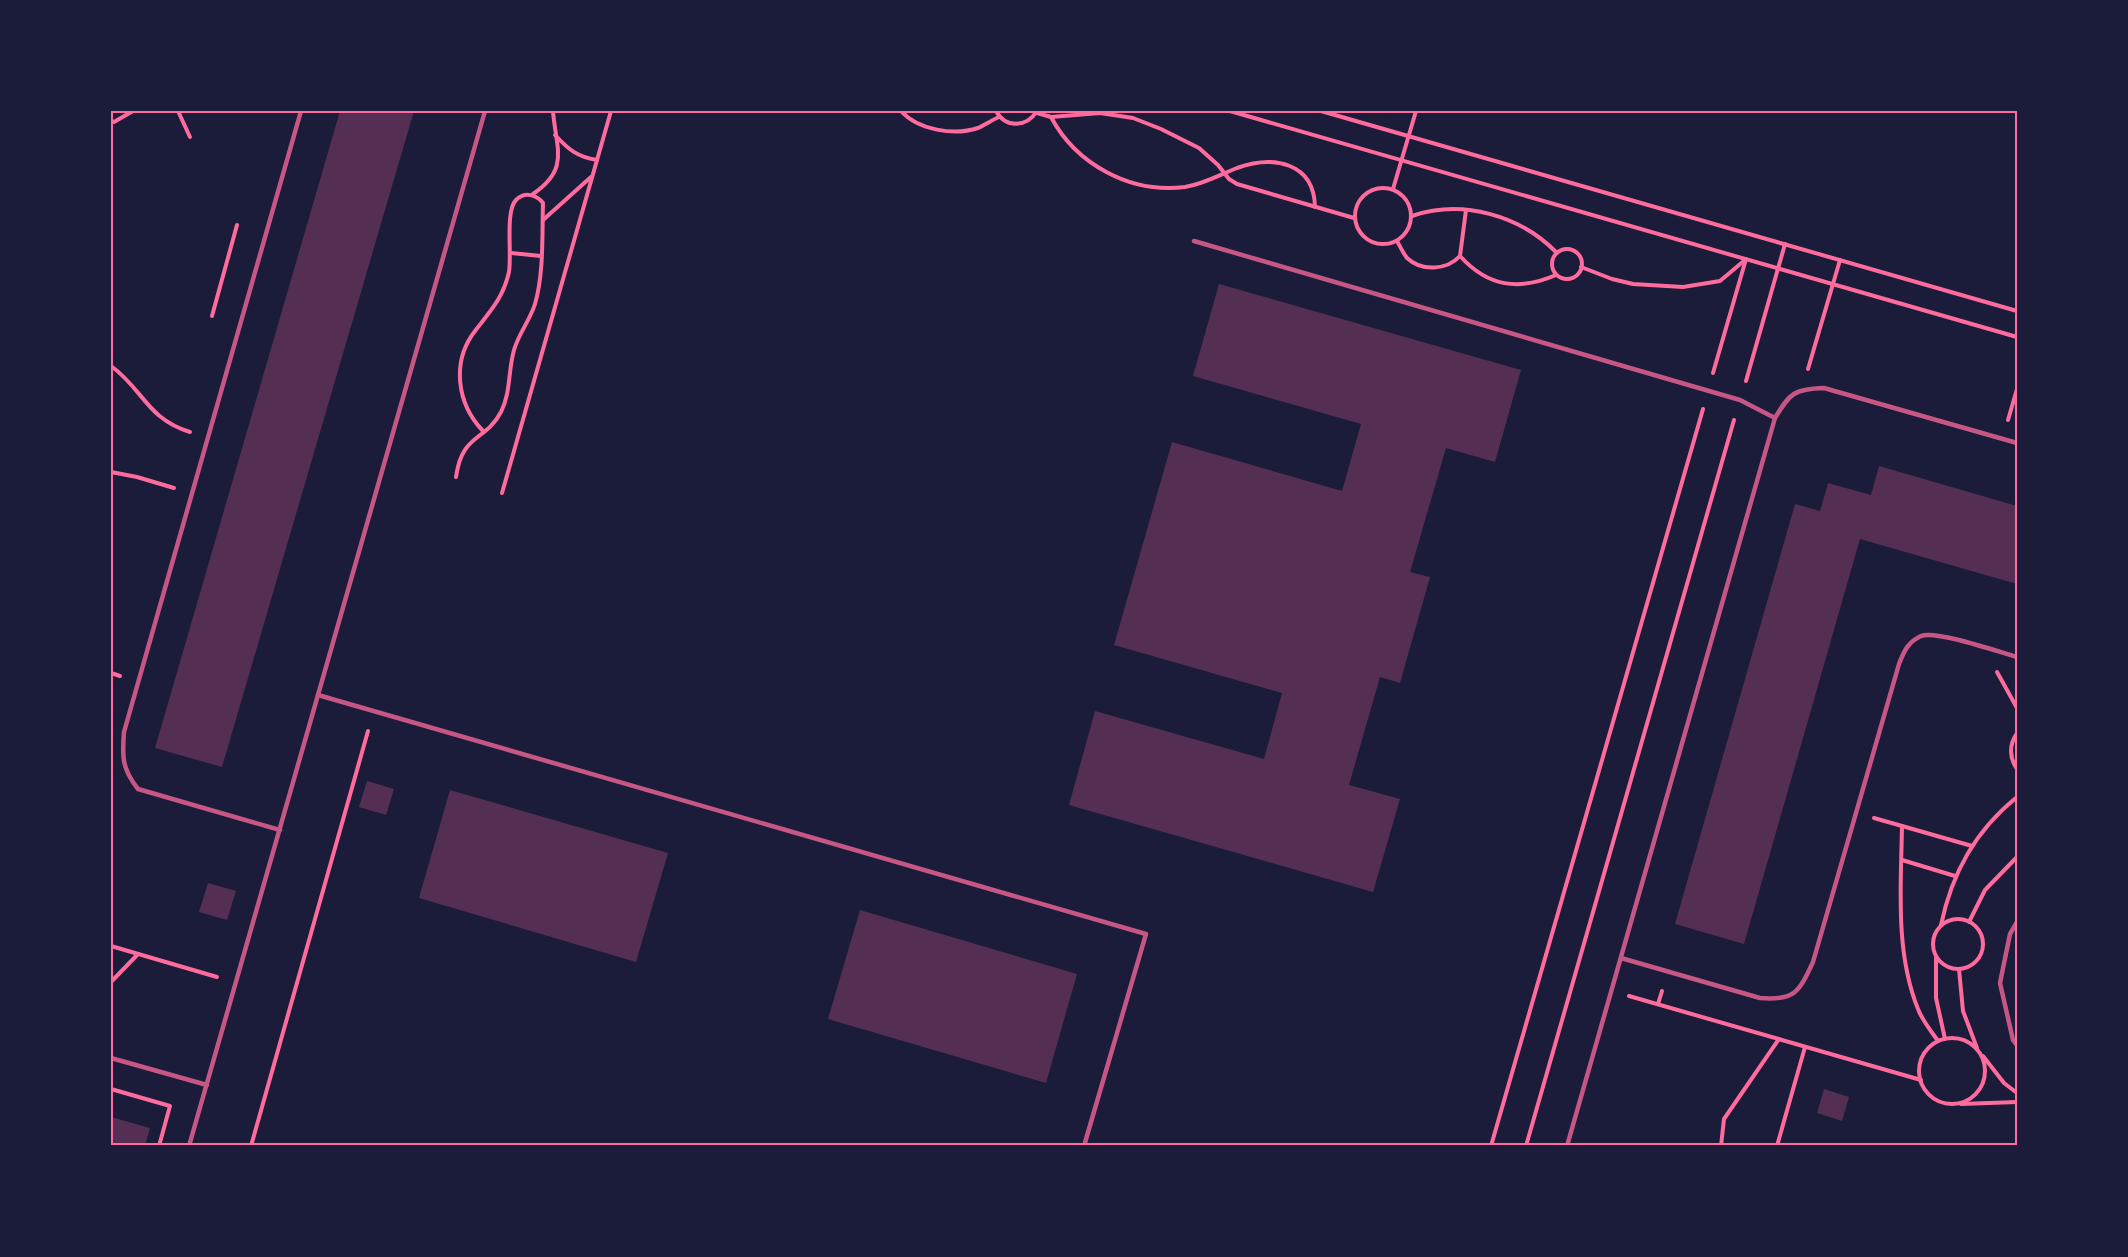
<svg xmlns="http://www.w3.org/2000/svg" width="2128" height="1257" font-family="'PT Sans Narrow',sans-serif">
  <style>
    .building { fill: #542f53 }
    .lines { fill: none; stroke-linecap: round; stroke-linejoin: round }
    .path { stroke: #ff6b9d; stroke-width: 4 }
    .service { stroke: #c65784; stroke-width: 4.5 }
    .neatline { fill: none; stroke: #ff6b9d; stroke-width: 2 }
  </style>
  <rect width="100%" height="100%" fill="#1b1b3a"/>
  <g class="building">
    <path d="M340,111h74l-192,656 -67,-19z"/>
    <path d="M1219,284l302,86 -26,92 -49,-14 -36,124 20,5 -30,106 -20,-6 -31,108 51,14 -27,93 -304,-87 26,-94 169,48 18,-66 -168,-48 58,-203 170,49 19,-67 -168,-48z"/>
    <path d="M1879,466l138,40v78l-157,-45 -116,405 -69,-20 120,-420 25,7 8,-28 43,12z"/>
    <path d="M367,781l27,8 -8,26 -27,-8z"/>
    <path d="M450,790l218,63 -32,109 -217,-64z"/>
    <path d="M208,883l28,8 -9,29 -28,-8z"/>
    <path d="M860,910l217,64 -31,109 -218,-64z"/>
    <path d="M1824,1089l25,8 -7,24 -25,-8z"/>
    <path d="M111,1117l39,11 -5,18h-34z"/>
  </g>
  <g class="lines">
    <g class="path">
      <path d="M178,111l12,26"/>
      <path d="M901,111c17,19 53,25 77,17 7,-3 14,-8 21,-11"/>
      <path d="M996,111c10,18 31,16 41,0"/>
      <path d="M1230,111l787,226"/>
      <path d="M1321,111l696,200"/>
      <path d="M1037,113l14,4 49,-4 33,5 28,11 38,19 19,17 11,14 8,5 117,34"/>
      <path d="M1051,117c25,47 79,77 134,70 19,-3 34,-12 52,-19 36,-13 77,-6 78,39"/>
      <path d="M111,121l3,1 19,-11"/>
      <path d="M555,135c13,14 22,22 42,25"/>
      <circle cx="1383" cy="216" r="28"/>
      <path d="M1393,189l23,-78"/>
      <path d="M533,194c37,-25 23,-45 20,-83"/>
      <path d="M1466,210l-6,46c28,31 59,35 96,19"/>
      <path d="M1412,216c50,-17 108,-1 145,37"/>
      <path d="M543,220l48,-43"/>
      <path d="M1397,241c3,5 6,12 10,17 15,14 40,12 53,-2"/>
      <circle cx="1567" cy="264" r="15"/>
      <path d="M511,253l30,3"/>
      <path d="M1581,267l31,12 21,5 50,3 37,-6 25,-21"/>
      <path d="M212,316l25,-91"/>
      <path d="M111,366c32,23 36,53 79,66"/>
      <path d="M1808,369l32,-109"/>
      <path d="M1713,373l33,-114"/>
      <path d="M1746,381l39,-137"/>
      <path d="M2008,420l9,-31"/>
      <path d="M111,472l26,5 37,11"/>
      <path d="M456,477c6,-44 29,-35 45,-65 10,-20 7,-41 13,-62 5,-17 16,-30 21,-46 9,-31 7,-69 8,-101 -6,-8 -18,-12 -27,-3 -11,11 -4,54 -7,72 -6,26 -18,38 -34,59 -24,31 -18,73 8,100"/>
      <path d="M502,493l109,-382"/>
      <path d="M1997,672l20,36"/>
      <path d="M111,673l9,3"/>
      <path d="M2017,733c-8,12 -8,24 0,36"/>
      <path d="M1874,818l98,28"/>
      <path d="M1902,826c-1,60 -7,126 16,183 4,11 13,22 20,32"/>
      <path d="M1902,860l53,16"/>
      <circle cx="1958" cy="944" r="25"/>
      <path d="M1969,922l16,-32 32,-33"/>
      <path d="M1941,925c11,-52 34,-94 76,-128"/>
      <path d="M111,946l106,31"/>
      <path d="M1936,957v41l9,41"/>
      <path d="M1959,969l4,42 14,37"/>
      <path d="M111,982l27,-28"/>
      <path d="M1629,996l292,84"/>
      <path d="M1658,1004l4,-13"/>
      <circle cx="1952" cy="1071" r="33"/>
      <path d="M1983,1056l21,27 13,10"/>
      <path d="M111,1089l59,17 -11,40"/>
      <path d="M1961,1104l56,-2"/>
      <path d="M251,1146l117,-415"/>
      <path d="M1491,1146l212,-737"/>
      <path d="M1526,1146l208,-726"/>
      <path d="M1721,1146l3,-27 55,-80"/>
      <path d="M1777,1146l28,-99"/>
    </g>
    <g class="service">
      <path d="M1194,241l546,159 35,18"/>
      <path d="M318,695l828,239 -62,212"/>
      <path d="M280,830l-142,-41c-16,-20 -16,-32 -14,-57l177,-621"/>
      <path d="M2017,922l-7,12 -10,49 13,57 4,5"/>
      <path d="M1621,958l139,40c35,3 39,-6 53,-36l86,-298c5,-13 9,-22 22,-28 15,-6 78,16 96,21"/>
      <path d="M111,1058l96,27"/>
      <path d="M189,1146l296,-1035"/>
      <path d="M1567,1146l208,-728c15,-25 19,-29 49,-30l193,55"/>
    </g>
  </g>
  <rect width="2128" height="1257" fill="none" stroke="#1b1b3a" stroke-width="225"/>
  <rect x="112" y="112" width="1904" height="1032" class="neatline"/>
</svg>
